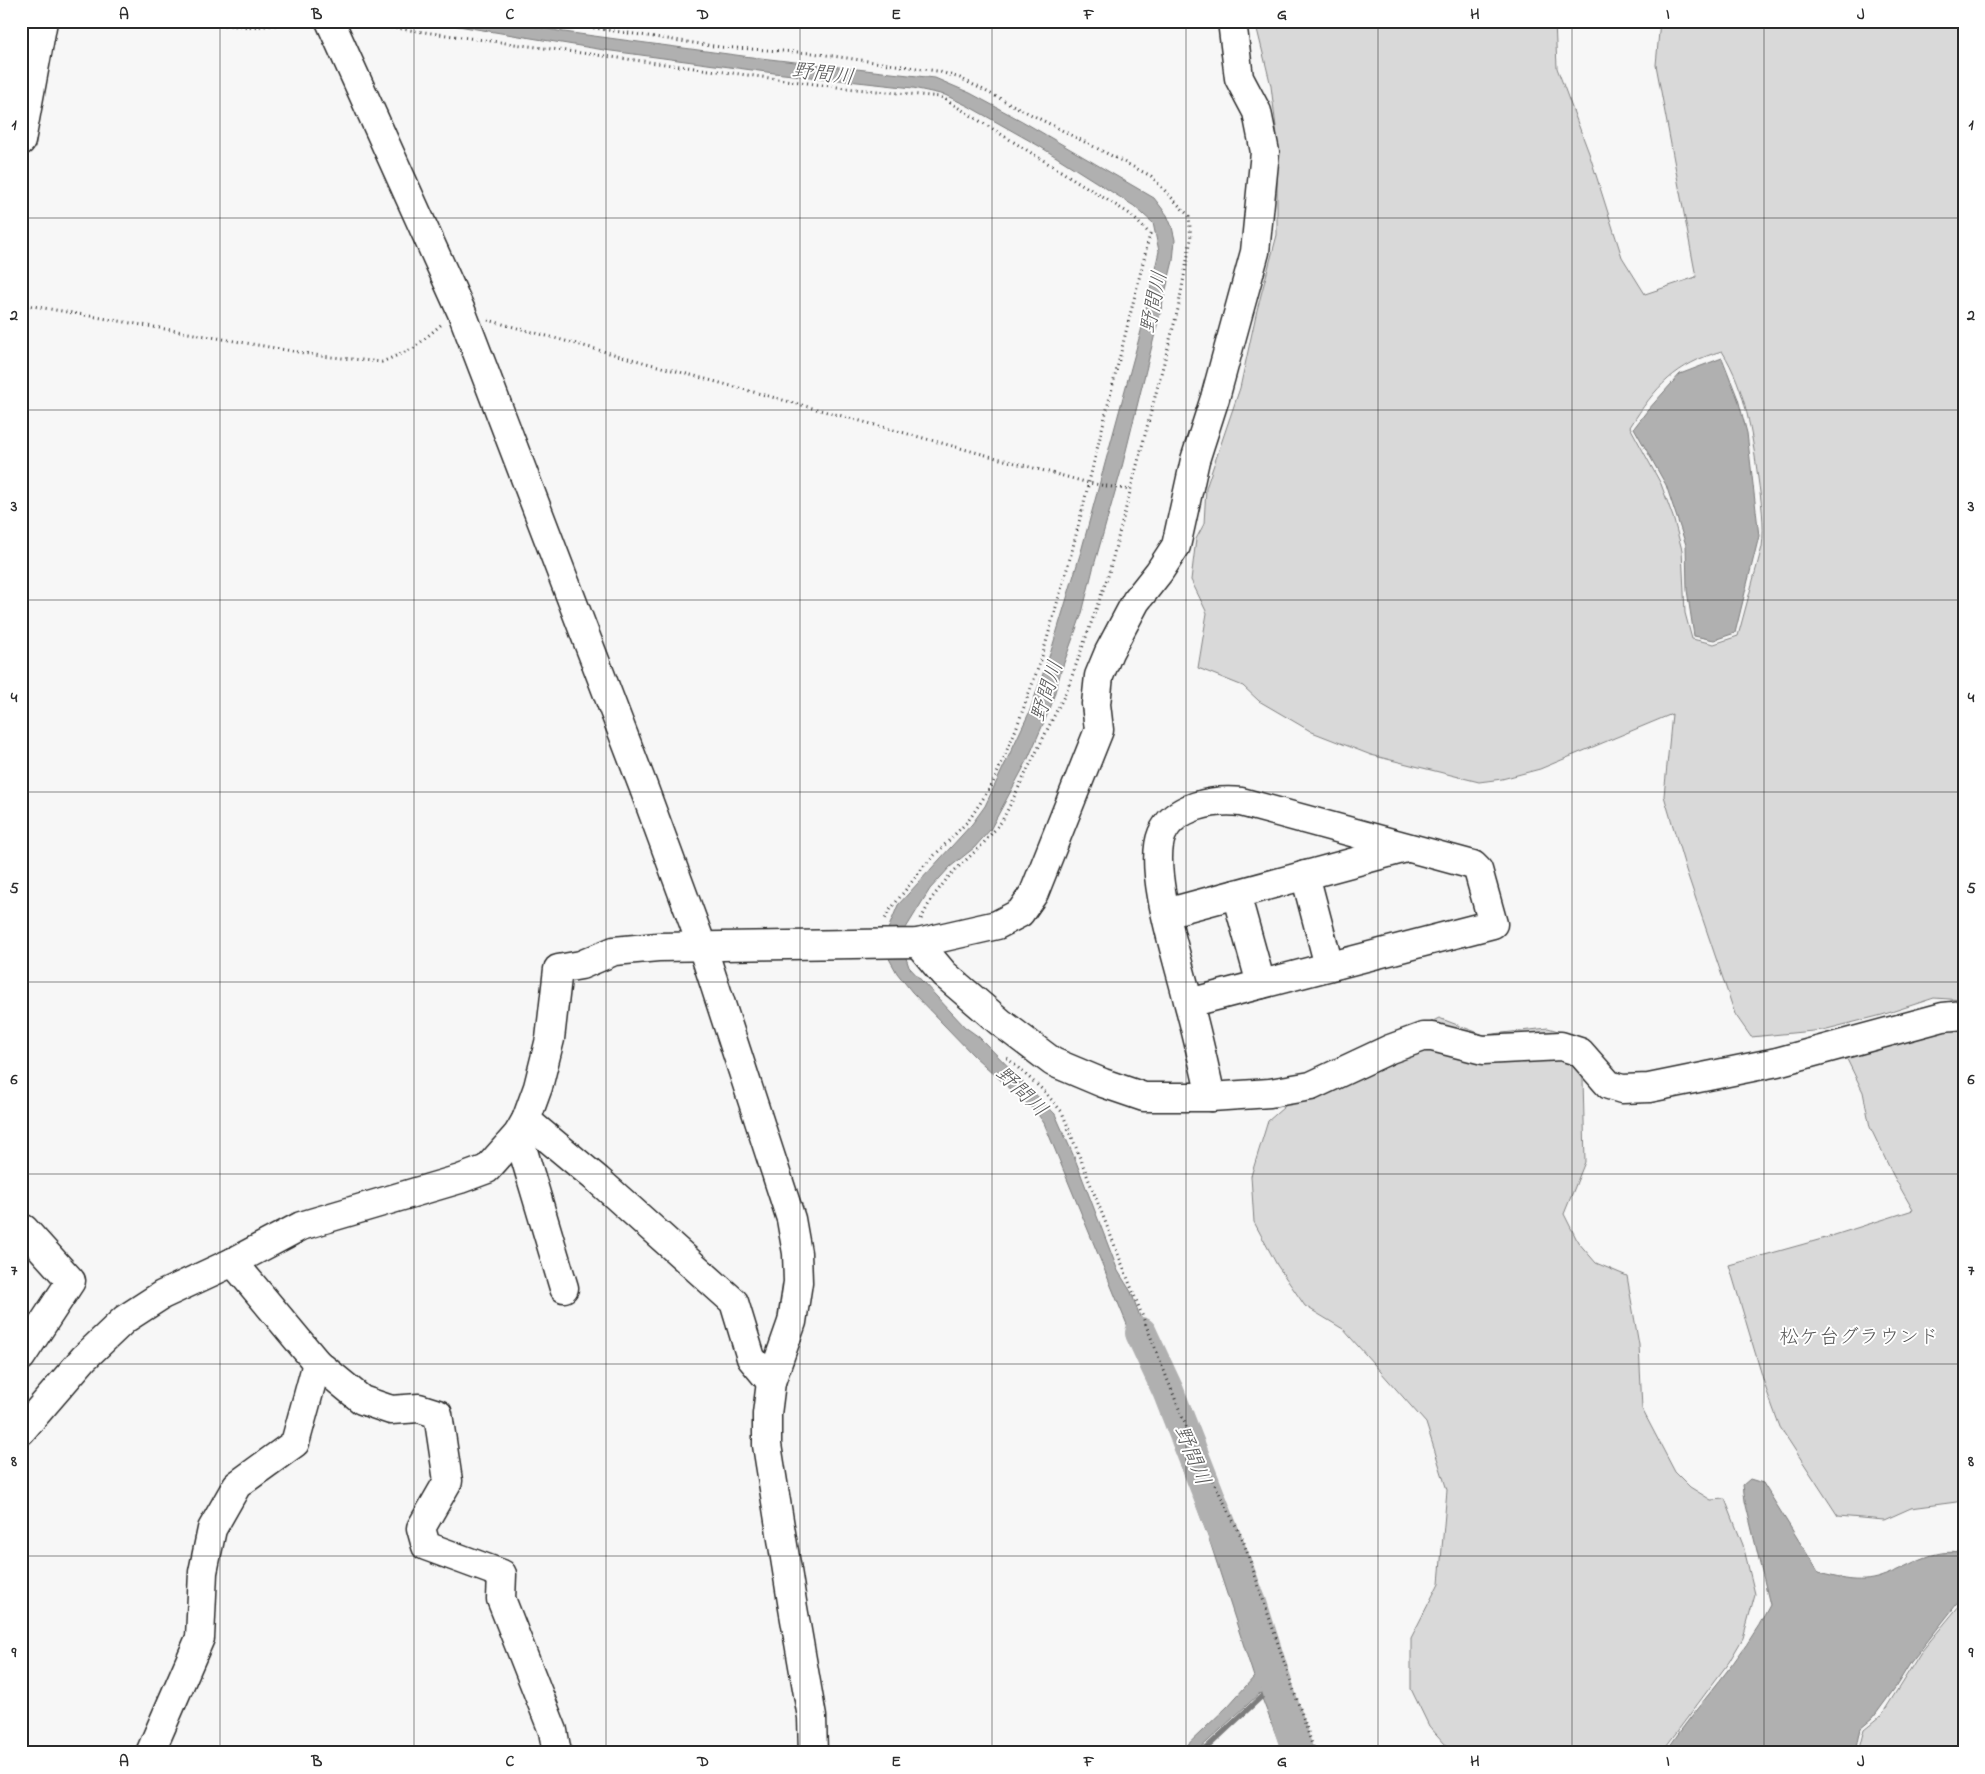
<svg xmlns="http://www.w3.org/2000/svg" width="1985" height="1774" font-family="'Indie Flower','Klee One',sans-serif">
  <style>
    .green { fill: #d9d9d9; stroke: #828282; fill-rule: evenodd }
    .water { fill: #b0b0b0; stroke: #7b7b7b }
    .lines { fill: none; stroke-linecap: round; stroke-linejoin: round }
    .stream { stroke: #7b7b7b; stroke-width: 5.5 }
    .river { stroke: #b0b0b0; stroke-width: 32 }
    .minor-casing { stroke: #2b2b2b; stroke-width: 31 }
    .path { stroke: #2b2b2b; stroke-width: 3; stroke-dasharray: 1 4; stroke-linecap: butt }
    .minor { stroke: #fff; stroke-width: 28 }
    .grid { fill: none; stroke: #2b2b2b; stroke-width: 1; stroke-opacity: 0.55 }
    .labels { text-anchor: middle; stroke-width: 4; stroke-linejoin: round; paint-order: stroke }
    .park-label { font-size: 20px; fill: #565656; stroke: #fff }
    .water-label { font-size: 21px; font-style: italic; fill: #5a5a5a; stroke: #fff }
    .neatline { fill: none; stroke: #2b2b2b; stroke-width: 2 }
    .grid-label { font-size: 16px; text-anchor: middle; font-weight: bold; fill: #2b2b2b }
  </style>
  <rect width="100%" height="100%" fill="#f7f7f7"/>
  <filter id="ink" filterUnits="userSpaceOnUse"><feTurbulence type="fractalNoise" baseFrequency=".02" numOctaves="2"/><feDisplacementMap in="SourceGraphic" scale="10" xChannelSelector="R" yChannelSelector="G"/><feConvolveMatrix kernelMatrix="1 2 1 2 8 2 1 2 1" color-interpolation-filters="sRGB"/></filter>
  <g filter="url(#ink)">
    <g class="green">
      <path d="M1255,21h300l2,47 32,85 33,104 23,37 51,-17 -40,-212 4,-44h304v979l-30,-2 -52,17 -59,15 -72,7 -16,-23 -49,-144 -22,-74 8,-82 -132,55 -38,10 -23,3 -108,-27 -59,-23 -53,-31 -16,-15 -45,-18 9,-55 -16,-33 5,-41 8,-15 2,-36 34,-100 17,-78 20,-75v-100l-6,-49zM1722,351c24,39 30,83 36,127 3,22 7,46 4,69l-24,89 -24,8 -22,-5 -7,-26 -3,-63 -9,-33 -12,-33 -31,-57c25,-40 46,-63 92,-76z"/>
      <path d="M1439,1018l45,17 64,-7 34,10 3,124 -21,52 14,28 18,21 31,13 12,69 3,64 33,63 15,15 21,13 14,-1 18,46 12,49 -12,44 -14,24 -68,91h-208l-24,-27 -18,-37v-51l28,-55 8,-93 -21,-67 -83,-94 -38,-23 -28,-41 -23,-43 -3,-46 17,-55 47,-41z"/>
      <path d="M1964,1022v479l-53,7 -27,12 -46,-4 -58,-89 -14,-38 -37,-124 93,-26 91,-29 -20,-35 -23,-48 -7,-35 -20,-41z"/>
      <path d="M1964,1600v153h-105l6,-24 16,-13 40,-64z"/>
    </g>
    <g class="water">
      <path d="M428,21h77l59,11 179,24 192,22 35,15 52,28 132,77 13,17 5,12 3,13 -2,21 -52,210 -28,98 -11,44 -21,58 -10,35 -24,55 -37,69 -16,18 -24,19 -20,22 -24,39 -1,27 4,12 56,60 14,10 76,77 20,45 43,112 13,21 142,388 23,73h-13l-23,-60 -65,60h-16l49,-47 26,-29 -43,-132 -48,-133 -119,-289 -8,-11 -62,-56 -62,-64 -15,-19 -10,-18 -1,-21 12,-29 74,-81 13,-18 44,-93 22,-62 31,-103 59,-217 18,-80 -6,-28 -19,-17 -95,-60 -71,-40 -23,-11 -32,-7 -139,-15 -170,-23z"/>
      <path d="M1722,358l16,41 9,34 12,103 -24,97 -21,7 -20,-4 -7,-46 -1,-45 -20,-60 -32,-57 13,-17 33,-37z"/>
      <path d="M1750,1479l13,4 56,90c20,5 40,11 61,4 28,-9 53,-31 84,-23v41l-53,67 -16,26 -22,30 -12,10 -5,25h-191c34,-52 77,-92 105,-148l-25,-104 -2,-16z"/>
    </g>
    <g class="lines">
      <path class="stream" d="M1201,1753l75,-70"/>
      <path class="river" d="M1141,1333l27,58 83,212 47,150"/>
      <defs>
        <g id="minor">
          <path d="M330,21l132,292 181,473 59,160 89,273 6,34 1,29 -6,40 -21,60 -4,32v31l26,163 19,109 1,36"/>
          <path d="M21,141l22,-120"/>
          <path d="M1305,875l24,91"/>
          <path d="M1236,894l25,90"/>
          <path d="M1166,913l240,-65"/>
          <path d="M918,943l26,31 56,48 53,40 50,21 41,14h67l59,-4 41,-7 79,-37 33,-12h9l51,13 78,-4 19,6 29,33 13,4 27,-1 128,-26 166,-45 21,-2"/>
          <path d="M1189,1003l304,-79 -15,-54 -5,-5 -232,-63c-27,-3 -67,4 -79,32 -15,36 17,128 26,167 9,32 16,64 23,96"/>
          <path d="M526,1120l72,60 136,122 17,56 20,24"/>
          <path d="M518,1134l46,154"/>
          <path d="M233,1262l84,101 45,37 29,10 28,-2 19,6 10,67 -27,47 5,18 76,28 -1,25 52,132 4,22"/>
          <path d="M21,1357l50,-76 -47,-52"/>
          <path d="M21,1431l63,-73 41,-39 37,-24 71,-33 68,-36 159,-47 27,-10 31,-35 8,-14 12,-33 12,-48 8,-70 23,-4 33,-14 44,-4 260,-4 79,-18 23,-12 14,-20 65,-163 -3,-26 3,-28 10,-24 27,-51 23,-29 17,-26 19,-86 20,-62 40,-146 10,-100 -8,-40 -18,-34 -7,-57"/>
          <path d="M150,1753l50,-115 3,-66 9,-43 25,-44 58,-42 22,-80"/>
        </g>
      </defs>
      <use href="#minor" class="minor-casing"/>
      <g class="path">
        <path d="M170,21l82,6 57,-5"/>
        <path d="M549,21l171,26 92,6 125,18 23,7 191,98 38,40 2,23 -13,70 -70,267 -41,114 -65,131 -20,24 -32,30 -18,23 -11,21"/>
        <path d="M356,23l489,65 96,9 189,117 20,20 -78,317 -31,109 -25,69 -24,56 -23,35 -45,46 -34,44 -6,11"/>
        <path d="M21,304l300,52 61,6 32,-14 29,-25"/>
        <path d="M488,320l601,163 41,7"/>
        <path d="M1007,1058l37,33 18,21 125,317 56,111 72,213"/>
      </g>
      <use href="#minor" class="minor"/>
    </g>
  </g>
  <path class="grid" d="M220,21v1732M414,21v1732M606,21v1732M800,21v1732M992,21v1732M1186,21v1732M1378,21v1732M1572,21v1732M1764,21v1732M21,218h1943M21,410h1943M21,600h1943M21,792h1943M21,982h1943M21,1174h1943M21,1364h1943M21,1556h1943"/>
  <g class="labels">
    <g class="park-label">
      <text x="1859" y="1343">松ケ台グラウンド</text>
    </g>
    <g class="water-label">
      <text transform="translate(823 73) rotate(7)" y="7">野間川</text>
      <text transform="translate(1153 302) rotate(-78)" y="7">野間川</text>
      <text transform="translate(1046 691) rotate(-72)" y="7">野間川</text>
      <text transform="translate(1022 1091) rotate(44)" y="7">野間川</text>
      <text transform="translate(1193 1455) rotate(68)" y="7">野間川</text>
    </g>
  </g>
  <rect width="1985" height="1774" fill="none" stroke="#fff" stroke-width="55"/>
  <rect x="28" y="28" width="1930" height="1718" class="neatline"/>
  <g class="grid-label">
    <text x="124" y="19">A</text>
    <text x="317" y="19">B</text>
    <text x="510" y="19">C</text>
    <text x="703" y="19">D</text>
    <text x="896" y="19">E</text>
    <text x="1089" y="19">F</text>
    <text x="1282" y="19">G</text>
    <text x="1475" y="19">H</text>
    <text x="1668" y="19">I</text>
    <text x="1861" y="19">J</text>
    <text x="14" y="129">1</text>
    <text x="1971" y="129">1</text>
    <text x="14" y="320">2</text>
    <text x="1971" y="320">2</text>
    <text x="14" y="511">3</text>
    <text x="1971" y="511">3</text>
    <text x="14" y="702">4</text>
    <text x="1971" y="702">4</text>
    <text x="14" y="893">5</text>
    <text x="1971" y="893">5</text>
    <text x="14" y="1084">6</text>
    <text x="1971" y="1084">6</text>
    <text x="14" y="1275">7</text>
    <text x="1971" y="1275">7</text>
    <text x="14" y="1466">8</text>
    <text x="1971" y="1466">8</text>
    <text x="14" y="1657">9</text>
    <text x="1971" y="1657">9</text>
    <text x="124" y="1766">A</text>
    <text x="317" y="1766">B</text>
    <text x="510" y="1766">C</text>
    <text x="703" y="1766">D</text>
    <text x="896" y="1766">E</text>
    <text x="1089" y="1766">F</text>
    <text x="1282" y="1766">G</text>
    <text x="1475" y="1766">H</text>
    <text x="1668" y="1766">I</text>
    <text x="1861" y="1766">J</text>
  </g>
</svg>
